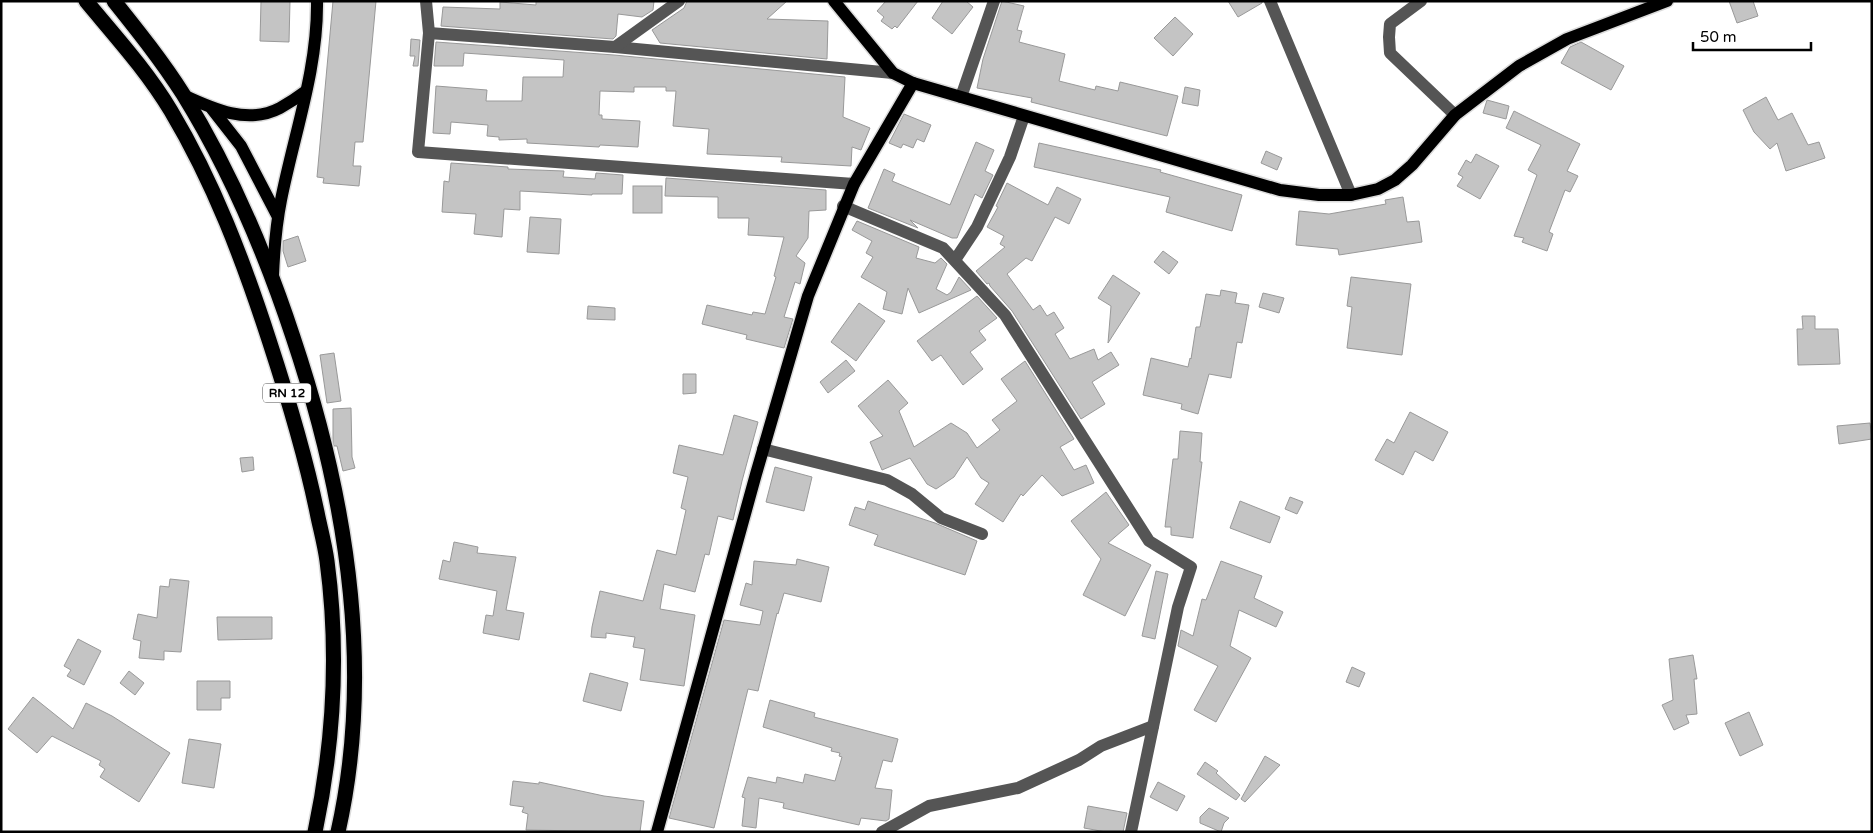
<svg xmlns="http://www.w3.org/2000/svg" width="1873" height="833" font-family="'Varela Round',sans-serif">
  <style>
    .building { fill: #c4c4c4; stroke: #999 }
    .lines { fill: none; stroke-linecap: round; stroke-linejoin: round }
    .major-casing { stroke: #dbdbdb; stroke-width: 15 }
    .highway-casing { stroke: #dbdbdb; stroke-width: 18 }
    .minor { stroke: #555; stroke-width: 12 }
    .major { stroke: #000; stroke-width: 12 }
    .highway { stroke: #000; stroke-width: 15 }
    .labels { text-anchor: middle; stroke-width: 4; stroke-linejoin: round; paint-order: stroke }
    .shield { fill: #fff; stroke: #4c4c4c; stroke-width: 1 }
    .shield-label { font-size: 12px; font-weight: bold; fill: #000 }
  </style>
  <rect width="100%" height="100%" fill="#fff"/>
  <g class="building">
    <path d="M261,1h29l-1,41 -29,-1z"/>
    <path d="M333,1h43l-13,141h-8l-2,24h8l-2,20 -36,-3 1,-5 -7,-1z"/>
    <path d="M536,1h118l-1,9 -11,7 -24,-3 -2,22 -3,3 -172,-13 2,-19 57,2v-7l36,3z"/>
    <path d="M687,1h100l-20,18 61,2 -1,38 -167,-16 -8,-13 32,-22z"/>
    <path d="M886,1h32l-21,27 -2,-2 -3,3 -11,-8 3,-4 -7,-6z"/>
    <path d="M943,1h23l7,6 -21,27 -20,-16z"/>
    <path d="M1002,1l22,5 -7,24 5,1 -3,11 46,12 -6,27 36,9 1,-4 22,5 2,-9 58,14 -11,40 -136,-34 1,-4 -55,-10 6,-29z"/>
    <path d="M1228,1h34v2l-24,14z"/>
    <path d="M1729,1h24l5,15 -21,7z"/>
    <path d="M1175,17l18,17 -20,22 -19,-18z"/>
    <path d="M411,39l9,1 -2,26h-5l2,-10h-5z"/>
    <path d="M436,42l178,13 231,22 -2,40 27,11 -9,22 -9,-3 -1,19 -70,-4 1,-5 -75,-3 2,-25 -36,-3 3,-35h-10v-4h-32v5l-34,-1 -1,24h3v4l38,2 -2,26 -38,-2 -1,2 -72,-4v-4l-28,1v-3l-12,-1 1,-11 -37,-3 -1,12 -17,-1 3,-47 51,4 -1,11h36l1,-24h40l1,-17 -100,-7 -1,13h-29z"/>
    <path d="M1581,42l43,24 -13,24 -50,-27 9,-16z"/>
    <path d="M1185,87l15,3 -2,16 -16,-3z"/>
    <path d="M1766,97l12,23 14,-7 16,32 11,-3 6,16 -39,13 -9,-28 -7,6 -16,-17 -11,-22z"/>
    <path d="M1487,100l22,6 -3,13 -23,-6z"/>
    <path d="M1514,111l66,33 -13,27 11,5 -8,16 -5,-2 -16,42 4,2 -6,17 -25,-9 2,-4 -10,-2 23,-61 -9,-5 13,-25 -35,-17z"/>
    <path d="M904,114l27,11 -7,17 -7,-3 -4,9 -10,-4 -2,4 -12,-5z"/>
    <path d="M976,142l18,8 -9,21 8,4 -11,23 -7,-4 -18,44h-5l-42,-18 8,8 -50,-20 16,-39 11,5 -3,7 58,24z"/>
    <path d="M1039,143l122,27 -1,2 82,23 -10,36 -66,-19 4,-15 -136,-30z"/>
    <path d="M1266,151l16,7 -5,12 -16,-7z"/>
    <path d="M1476,154l23,12 -19,33 -23,-13 6,-9 -5,-3 8,-14 5,3z"/>
    <path d="M451,163l57,4v2l56,2 -1,6 32,2 1,-6 27,2 -1,19h-30v1l-72,-4v19l-16,-1 -2,28 -28,-3 2,-20 -34,-2 2,-31 5,1z"/>
    <path d="M666,178l160,12v20l-17,1 -1,27 -12,18 9,7 -5,21 -5,-2 -11,35 9,2 -9,29 -38,-9 1,-4 -45,-11 5,-19 45,10 1,-3 12,2 11,-37 -2,-1 10,-39 -36,-2 1,-17h-31v-21l-53,-1z"/>
    <path d="M1007,183l41,22 9,-18 24,12 -12,25 -14,-7 -23,44 -6,-3 -19,16 26,36 7,-5 7,11 7,-4 10,16 -9,6 15,25 24,-10 4,11 13,-8 8,13 -27,17 13,22 -24,15 -69,-108 -22,-25 -1,-3 -2,1 -11,-13 29,-24 -5,-3 4,-8 -17,-9 11,-20 -2,-1z"/>
    <rect x="633" y="186" width="29" height="27"/>
    <path d="M1403,197l4,25 12,-1 3,21 -83,13 -1,-6 -42,-4 3,-34 30,3 57,-10 -1,-4z"/>
    <path d="M530,217l31,2 -2,35 -32,-2z"/>
    <path d="M857,221l62,26 -3,11 19,5 6,-5 6,6 -11,25 11,6 4,-3 8,-15 12,13 -52,23 -11,-25 -6,26 -19,-5 4,-17 -26,-15 12,-20 -7,-4 6,-12 -20,-11z"/>
    <path d="M298,236l8,25 -18,6 -5,-16v-10z"/>
    <path d="M1163,251l15,11 -9,12 -15,-12z"/>
    <path d="M1113,275l27,18 -32,50 3,-37 -13,-8z"/>
    <path d="M1351,277l60,7 -9,71 -55,-7 5,-41 -5,-1z"/>
    <path d="M1221,290l16,3 -2,10 14,2 -7,38 -5,-1 -6,36 -22,-4 -11,40 -17,-5 1,-5 -39,-9 8,-37 37,9 2,-9 1,1 5,-32h4l6,-33 14,2z"/>
    <path d="M1263,293l21,5 -5,15 -20,-6z"/>
    <path d="M977,296l20,22 -18,13 7,9 -16,12 13,17 -20,16 -22,-30 -9,6 -15,-20z"/>
    <path d="M859,303l26,18 -29,40 -25,-19z"/>
    <path d="M588,306l27,2v12l-28,-1z"/>
    <path d="M1802,316h13v13h23l2,35 -42,1 -1,-36h6z"/>
    <path d="M334,353l7,48 -14,2 -7,-48z"/>
    <path d="M846,360l9,11 -27,22 -8,-11z"/>
    <path d="M1025,361l49,78 -14,8 14,23 12,-5 8,18 -32,13 -20,-21 -19,21 -2,-2 -18,28 -28,-18 14,-21 -8,-5 -14,-21 -13,20 -18,12 -9,-5 -17,-26 -28,12 -12,-28 13,-6 -25,-30 30,-26 20,23 -9,8 15,36 37,-24 16,10 10,15 23,-18 -8,-10 25,-19 -16,-22z"/>
    <path d="M683,374h13v19l-13,1z"/>
    <path d="M351,408l1,49 3,11 -12,3 -6,-25h-3l-1,-3v-34z"/>
    <path d="M1410,412l38,20 -15,29 -18,-10 -12,24 -28,-15 12,-21 7,4z"/>
    <path d="M734,415l24,7 -16,59 -9,39 -15,-4 -9,39 -4,-1 -10,38 -31,-8 -4,25 35,6 -11,71 -44,-6 5,-31 -12,-2 2,-10 -29,-4v5l-15,-1 1,-10 8,-36 43,10 14,-51 19,5 10,-45 -5,-2 7,-31 -15,-4 6,-28 44,10z"/>
    <path d="M1870,423l2,16 -33,5 -2,-18z"/>
    <path d="M1180,431l22,2 -2,29h2l-9,76 -22,-3v-8h-6l8,-68h5z"/>
    <path d="M253,457l1,13 -12,2 -2,-14z"/>
    <path d="M775,467l37,10 -8,34 -38,-9z"/>
    <path d="M1106,492l23,33 -21,18 43,22 -26,51 -42,-21 18,-36 -30,-38z"/>
    <path d="M1290,497l13,5 -6,12 -12,-5z"/>
    <path d="M868,501l67,22 42,18 -12,34 -91,-30 4,-10 -29,-10 6,-18 10,3z"/>
    <path d="M1240,501l40,16 -10,26 -40,-15z"/>
    <path d="M454,542l24,5 -1,6 39,4 -10,53 18,3 -5,27 -36,-7 3,-18 7,1 4,-25 -58,-12 4,-19 7,2z"/>
    <path d="M797,559l32,8 -8,35 -37,-9 -6,21 -1,-1 -19,78 -10,-2 -34,139 -45,-10 55,-198 36,5 3,-14 -23,-6 6,-22 6,2 2,-24 42,4z"/>
    <path d="M1221,561l41,15 -8,22 29,14 -7,15 -37,-17 -9,36 21,12 -35,64 -22,-12 24,-44 -40,-20 3,-16 12,6 9,-37 4,1z"/>
    <path d="M1156,571l12,3 -13,65 -13,-3z"/>
    <path d="M170,579l19,2 -8,71 -17,-1v9l-25,-2 2,-17 -8,-2 5,-25 19,4 3,-32 9,1z"/>
    <path d="M217,617h55v22l-54,1z"/>
    <path d="M78,639l23,12 -17,34 -17,-9 4,-6 -7,-4z"/>
    <path d="M1693,655l4,24h-3l3,35 -11,1 3,8 -15,7 -12,-25 11,-5 -4,-41z"/>
    <path d="M1352,667l13,6 -6,14 -13,-5z"/>
    <path d="M129,671l15,12 -9,12 -15,-12z"/>
    <path d="M590,673l38,10 -7,28 -38,-10z"/>
    <path d="M197,681h33v17h-9v12h-24z"/>
    <path d="M33,697l40,32 13,-26 26,13 58,37 -31,49 -39,-25 5,-8 -6,-4 2,-4 -49,-25 -15,17 -29,-24z"/>
    <path d="M770,700l45,13 -1,4 84,22 -6,23 -9,-2 -8,28 17,2 -3,29 -3,2 -25,-3 -2,7 -76,-17 1,-5 -25,-5 -3,30 -14,-2 3,-28 -3,-1 6,-20 28,6 1,-6 26,6 2,-9 30,7 7,-24 -3,-1 1,-3 -9,-2 1,-3 -69,-21z"/>
    <path d="M1749,712l14,33 -23,11 -15,-33z"/>
    <path d="M189,739l32,5 -7,44 -32,-5z"/>
    <path d="M1265,756l15,9 -35,37 -4,-3z"/>
    <path d="M1205,762l13,9 -2,2 24,22 -4,5 -39,-26z"/>
    <path d="M513,781l26,3v-2l65,14 40,5 -4,31 -114,-2 2,-16 -6,-2 2,-5 -14,-2z"/>
    <path d="M1158,782l27,14 -8,15 -27,-14z"/>
    <path d="M1088,806l39,7 -4,19h-17l-22,-4z"/>
    <path d="M1209,808l20,10 -5,5 -3,9 -21,-9v-6z"/>
  </g>
  <g class="lines">
    <defs>
      <g id="major">
        <path d="M834,1l59,72 20,10 367,107 39,5h32l27,-6 17,-9 17,-15 43,-50 64,-49 48,-27 100,-38"/>
        <path d="M183,95c30,14 65,30 97,13 9,-5 18,-11 26,-17"/>
        <path d="M212,109l29,37 37,71"/>
        <path d="M273,276c1,-25 3,-51 8,-76 13,-66 37,-131 36,-199"/>
        <path d="M657,832l99,-358 52,-178 46,-112 59,-101"/>
      </g>
      <g id="highway">
        <path d="M86,1c30,36 61,70 85,110 43,72 72,149 98,229 19,58 37,117 49,177 3,14 7,29 9,44 12,90 7,181 -12,271"/>
        <path d="M114,1c24,30 48,60 69,93 47,76 82,158 110,243 53,158 82,330 45,495"/>
      </g>
    </defs>
    <use href="#major" class="major-casing"/>
    <use href="#highway" class="highway-casing"/>
    <g class="minor">
      <path d="M426,1l3,32 -11,119 436,32"/>
      <path d="M1270,1l81,194"/>
      <path d="M1421,1l-31,23 -1,13 1,16 65,62"/>
      <path d="M429,33l186,14 278,26"/>
      <path d="M615,47l64,-46"/>
      <path d="M961,97l33,-96"/>
      <path d="M843,206l100,42 62,67 144,226 42,26 -13,40 -47,225"/>
      <path d="M955,260l22,-33 33,-70 14,-41"/>
      <path d="M763,449l124,31 25,14 29,24 41,16"/>
      <path d="M882,832l47,-26 89,-18 61,-28 22,-14 52,-20"/>
    </g>
    <use href="#major" class="major"/>
    <use href="#highway" class="highway"/>
  </g>
  <g class="labels">
    <rect class="shield" x="263" y="383.5" width="48" height="19" rx="4"/>
    <g class="shield-label">
      <text x="287" y="397">RN 12</text>
    </g>
  </g>
  <rect width="1873" height="833" fill="none" stroke="#000000" stroke-width="5"/>
  <path d="M1693 42v8h118v-8" fill="none" stroke="#000000" stroke-width="2.5"/>
  <text x="1700" y="42" font-size="15" fill="#000000" stroke="#ffffff" stroke-width="4" paint-order="stroke">50 m</text>
</svg>
